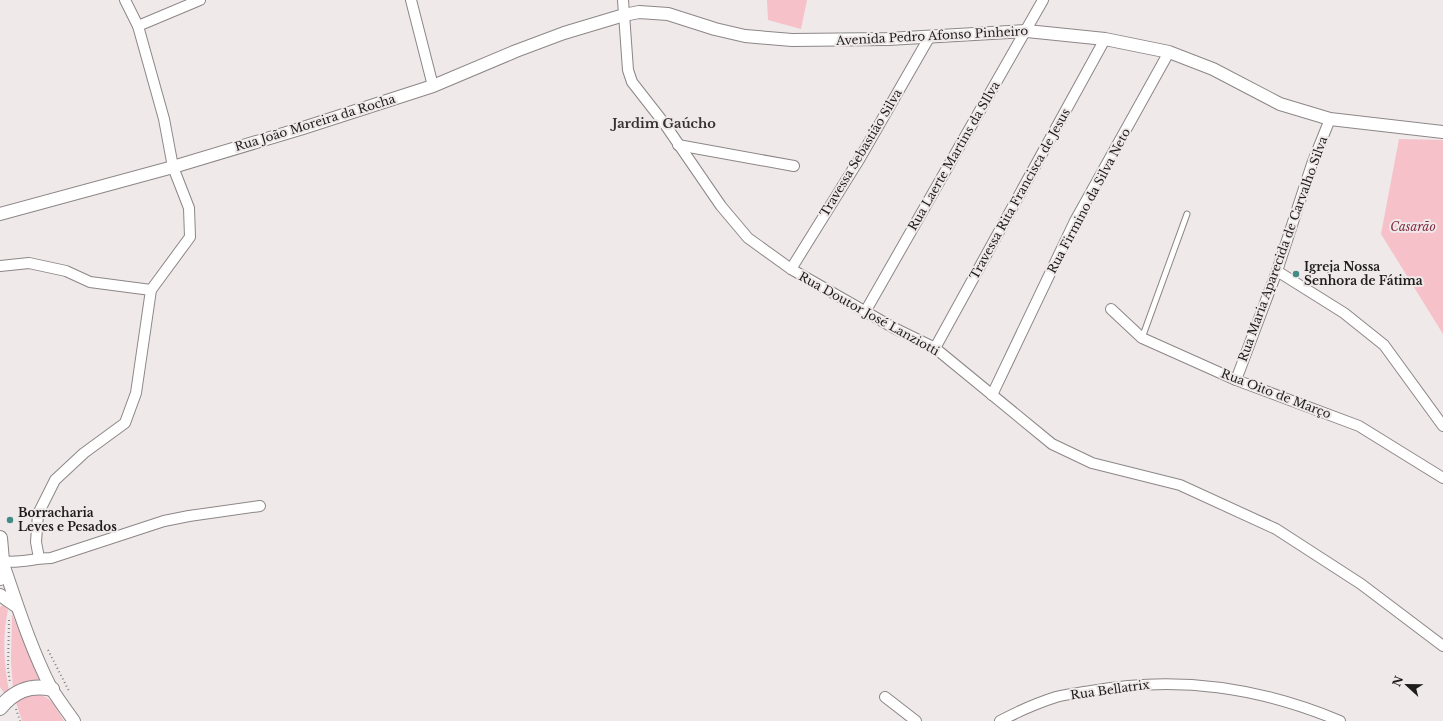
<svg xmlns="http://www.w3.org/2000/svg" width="1443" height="721" font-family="'Libre Baskerville',serif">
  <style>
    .green { fill: #f6c1c9 }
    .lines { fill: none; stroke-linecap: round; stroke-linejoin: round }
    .service-casing { stroke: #8d8687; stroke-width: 7 }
    .minor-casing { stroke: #8d8687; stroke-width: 12 }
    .tertiary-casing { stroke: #8d8687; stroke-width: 14 }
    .secondary-casing { stroke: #8d8687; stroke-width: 16 }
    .path { stroke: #847f7f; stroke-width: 2; stroke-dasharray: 1 3; stroke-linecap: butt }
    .service { stroke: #fff; stroke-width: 5 }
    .minor { stroke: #fff; stroke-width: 10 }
    .tertiary { stroke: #fff; stroke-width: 12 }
    .secondary { stroke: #fff; stroke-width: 14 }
    .poi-dot { fill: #448b86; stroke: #f0e9ea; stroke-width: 1.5 }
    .labels { text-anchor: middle; stroke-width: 4; stroke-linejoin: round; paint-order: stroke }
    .street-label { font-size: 12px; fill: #1f1c1c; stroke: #f0e9ea }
    .park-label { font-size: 12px; font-style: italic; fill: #832d42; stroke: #f0e9ea }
    .poi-label { font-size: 12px; font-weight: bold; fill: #1f1c1c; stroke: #f0e9ea; text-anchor: start }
    .neighbourhood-label { font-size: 13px; font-weight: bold; fill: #363132; stroke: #f0e9ea }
  </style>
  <rect width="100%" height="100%" fill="#f0e9ea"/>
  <g class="green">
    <path d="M767,0h40l-6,29 -33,-9z"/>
    <path d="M1399,139l44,1v194l-62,-100z"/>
    <path d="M3,605l5,5c-6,26 -4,55 1,81l-5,2 -4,-6v-80z"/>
    <path d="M12,614l27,66 -1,2 -25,7 -2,-28z"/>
    <path d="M26,693c26,2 25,7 38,28h-42l-7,-22z"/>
  </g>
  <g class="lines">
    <defs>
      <path id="service" d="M1142,338l45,-124"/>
      <g id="minor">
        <path d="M411,0l22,86"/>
        <path d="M623,0l5,70 4,12 32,41 57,83 27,32 43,31 103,59 41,20 117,96 40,19 88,22 96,44 85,55 82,62"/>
        <path d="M138,26l62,-26"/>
        <path d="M678,145l116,21"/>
        <path d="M0,266l29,-3 37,8 24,11 61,8"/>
        <path d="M791,269l69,-111 70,-122"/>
        <path d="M1277,271l67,42 40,32 59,81"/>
        <path d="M1111,309l31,29 94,42 123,46 84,52"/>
        <path d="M865,312l178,-312"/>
        <path d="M935,348l170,-309"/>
        <path d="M1236,380l41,-109 35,-107 18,-45"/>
        <path d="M992,395l83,-174 94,-169"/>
        <path d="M39,558l-3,-16 2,-28 17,-34 29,-27 41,-30 11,-30 15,-103 39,-53 -1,-29 -16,-41 -9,-48 -26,-93 -13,-26"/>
        <path d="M2,561c17,3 32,-3 49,-3l113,-37 25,-5 71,-10"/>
        <path d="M885,697l31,24"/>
        <path d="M1000,721c17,-9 37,-18 56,-24 11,-3 24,-4 35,-6 87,-16 168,-4 249,30"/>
      </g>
      <g id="tertiary">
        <path d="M0,214l173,-47 130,-39 130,-42 83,-35 48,-18 60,-18 15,-3 29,2 47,15 30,7 47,4 96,-1 139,-8 78,8 64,13 44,17 67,35 50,15 113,13"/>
        <path d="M2,561c15,43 28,86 49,127 7,11 15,22 23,33"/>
        <path d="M0,595l16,11"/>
      </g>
      <g id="secondary">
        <path d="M0,538l2,23 -2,17"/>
        <path d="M0,708c14,-17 30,-24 52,-19"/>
      </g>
    </defs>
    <use href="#service" class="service-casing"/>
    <use href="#minor" class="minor-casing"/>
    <use href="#tertiary" class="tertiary-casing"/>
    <use href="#secondary" class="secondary-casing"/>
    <g class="path">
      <path d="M9,620l-1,48 2,15"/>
      <path d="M48,650l21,41"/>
      <path d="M16,709l4,12"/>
    </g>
    <use href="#service" class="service"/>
    <use href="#minor" class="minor"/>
    <use href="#tertiary" class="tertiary"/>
    <use href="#secondary" class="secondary"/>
  </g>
  <g class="poi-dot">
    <circle cx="1296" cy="274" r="4"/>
    <circle cx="10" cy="520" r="4"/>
  </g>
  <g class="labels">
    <g class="street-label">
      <text transform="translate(932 36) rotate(-3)" y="4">Avenida Pedro Afonso Pinheiro</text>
      <text transform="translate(315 123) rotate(-17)" y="4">Rua João Moreira da Rocha</text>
      <text transform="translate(861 153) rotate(-59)" y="4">Travessa Sebastião Silva</text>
      <text transform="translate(954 156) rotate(-60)" y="4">Rua Laerte Martins da SIlva</text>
      <text transform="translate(1020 194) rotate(-61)" y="4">Travessa Rita Francisca de Jesus</text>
      <text transform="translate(1089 201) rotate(-62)" y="4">Rua Firmino da Silva Neto</text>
      <text transform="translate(1283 249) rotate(-70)" y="4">Rua Maria Aparecida de Carvalho Silva</text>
      <text transform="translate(869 314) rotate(29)" y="4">Rua Doutor José Lanziotti</text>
      <text transform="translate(1276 394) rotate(21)" y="4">Rua Oito de Março</text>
      <text transform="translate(1110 690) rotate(-8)" y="4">Rua Bellatrix</text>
    </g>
    <g class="park-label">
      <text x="1413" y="231">Casarão</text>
    </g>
    <g class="poi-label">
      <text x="1304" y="271">Igreja Nossa<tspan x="1304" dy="14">Senhora de Fátima</tspan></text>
      <text x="18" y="517">Borracharia<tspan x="18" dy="14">Leves e Pesados</tspan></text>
    </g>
    <g class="neighbourhood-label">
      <text x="664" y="128">Jardim Gaúcho</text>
    </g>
  </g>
  <g transform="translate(1407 685) rotate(292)" stroke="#f0e9ea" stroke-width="3" paint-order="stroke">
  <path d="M0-3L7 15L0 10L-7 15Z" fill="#1f1c1c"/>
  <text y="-6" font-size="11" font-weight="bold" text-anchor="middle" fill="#1f1c1c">N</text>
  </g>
</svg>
